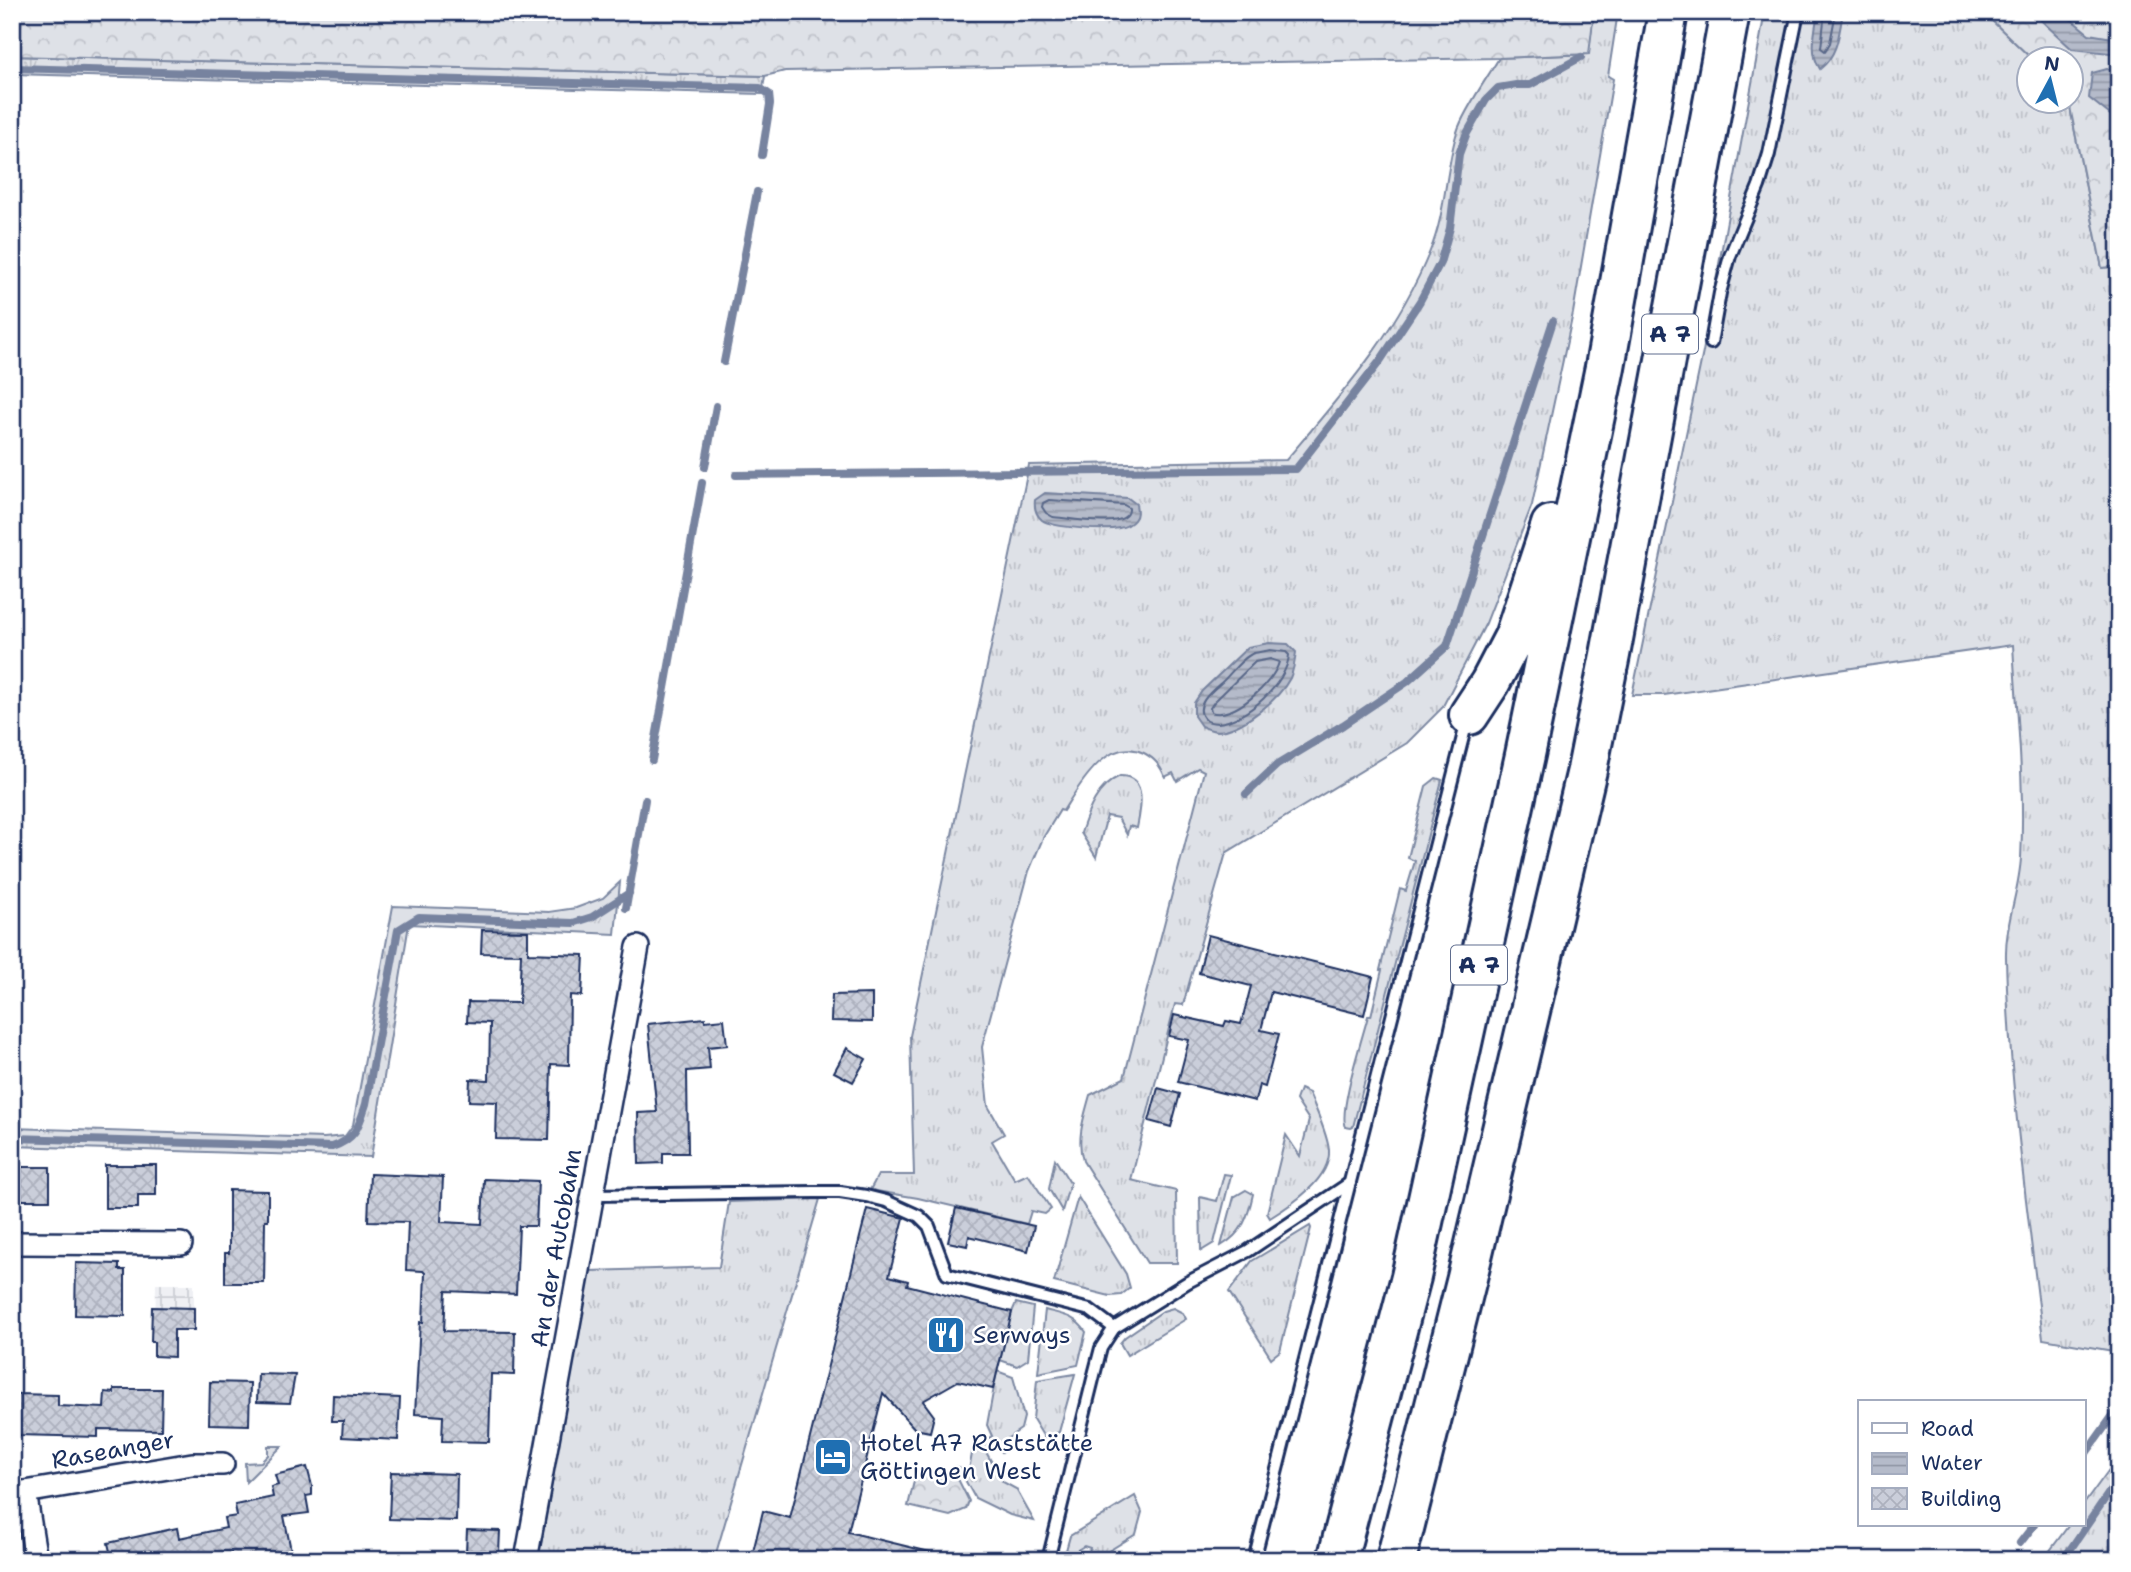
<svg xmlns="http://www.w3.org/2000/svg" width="2131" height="1572" font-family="'Shantell Sans',sans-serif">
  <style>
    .industrial { fill: url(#industrial-grid) }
    .grass { fill: url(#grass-tufts); stroke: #7c88a2; stroke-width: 2 }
    .forest { fill: url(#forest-crowns); stroke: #7c88a2; stroke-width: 2 }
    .water { fill: url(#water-rules); stroke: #77839f; stroke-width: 2 }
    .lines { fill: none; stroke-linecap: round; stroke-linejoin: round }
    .shore { stroke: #596789; stroke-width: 2 }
    .stream { stroke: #77839f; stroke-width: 8 }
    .building { fill: url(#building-cross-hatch); stroke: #1b2f5e; stroke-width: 2 }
    .lane-casing { stroke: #1b2f5e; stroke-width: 16 }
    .street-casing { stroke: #1b2f5e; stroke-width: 26 }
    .highway-casing { stroke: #1b2f5e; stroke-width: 44 }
    .lane { stroke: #fff; stroke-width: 10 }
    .street { stroke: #fff; stroke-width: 21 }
    .highway { stroke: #fff; stroke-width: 38 }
    .labels { text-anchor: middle; stroke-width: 5; stroke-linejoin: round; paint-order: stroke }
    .shield { fill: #fff; stroke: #5f6d8e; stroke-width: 2 }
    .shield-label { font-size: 23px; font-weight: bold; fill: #1b2f5e }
    .street-label { font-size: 24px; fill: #1b2f5e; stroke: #fff }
    .poi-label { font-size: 24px; fill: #1b2f5e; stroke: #fff; text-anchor: start }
  </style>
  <defs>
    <pattern id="industrial-grid" width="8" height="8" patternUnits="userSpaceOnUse" patternTransform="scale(1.75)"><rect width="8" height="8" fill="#eff0f4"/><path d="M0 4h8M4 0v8" fill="none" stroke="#ccced4"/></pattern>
    <pattern id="grass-tufts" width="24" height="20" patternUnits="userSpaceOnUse" patternTransform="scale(1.75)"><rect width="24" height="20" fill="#dee1e7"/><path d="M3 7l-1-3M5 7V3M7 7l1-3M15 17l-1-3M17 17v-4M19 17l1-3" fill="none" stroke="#bec1c9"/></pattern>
    <pattern id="forest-crowns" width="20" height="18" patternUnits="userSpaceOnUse" patternTransform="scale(1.75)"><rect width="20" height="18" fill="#dee1e7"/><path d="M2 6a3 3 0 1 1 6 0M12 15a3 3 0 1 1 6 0" fill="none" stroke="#bec1c9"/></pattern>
    <pattern id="water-rules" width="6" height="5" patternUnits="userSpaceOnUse" patternTransform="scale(1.75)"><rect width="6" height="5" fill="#b5bbca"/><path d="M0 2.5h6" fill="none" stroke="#9298a7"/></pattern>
    <pattern id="building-cross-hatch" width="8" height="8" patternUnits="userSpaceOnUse" patternTransform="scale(1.75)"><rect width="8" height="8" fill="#caceda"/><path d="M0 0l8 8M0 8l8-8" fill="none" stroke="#adb1be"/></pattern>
  </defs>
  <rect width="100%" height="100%" fill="#fff"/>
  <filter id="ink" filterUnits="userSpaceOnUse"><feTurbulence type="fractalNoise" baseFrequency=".0143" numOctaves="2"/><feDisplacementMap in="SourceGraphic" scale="14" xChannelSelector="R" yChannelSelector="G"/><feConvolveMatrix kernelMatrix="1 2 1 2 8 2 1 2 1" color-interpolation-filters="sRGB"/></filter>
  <g filter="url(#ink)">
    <path class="industrial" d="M156,1284h38v46h-39z"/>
    <g class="grass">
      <path d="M1594,12h24l-10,64 5,3 -40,234 -41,192 -46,118 -44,85 -35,35 -181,110 -43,152 -8,-1 -44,176 45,11 1,72h-30l-64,-102c-7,-22 1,-44 7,-66l34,-17 80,-307 -6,-3 -21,13 -4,-8 -8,4c-5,-12 -10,-18 -21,-24 -37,-18 -65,33 -81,58l-3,-1 -17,28 -14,33 -47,176 6,59 16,28 -12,7 23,39 13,-6 23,35 -6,5 -14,-3 -4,13 -109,-26 -48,-8 8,-15h36l-4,-139 119,-571 257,-5c55,-65 112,-129 144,-209 16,-38 15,-80 27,-119 6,-20 30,-54 42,-74l89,-4z"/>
      <path d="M1765,12h218l49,47 -2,1v42h39l33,166 17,-2v1086l-76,-13c-15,-127 -34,-254 -37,-381 -1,-35 13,-66 15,-100 4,-71 -4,-143 -8,-213l-349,50h-32l71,-343z"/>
      <path d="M12,56l753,20 -3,18 -750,-20z"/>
      <path d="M1120,776c28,0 21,33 17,52l-8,-2 -2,9 -9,-17 -11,-2 -11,41 -15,-24c7,-22 16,-47 39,-57z"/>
      <path d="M1436,778l6,2 -89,347 -2,1 -5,-1c-8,-15 17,-91 22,-111h3l11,-46h-2l20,-81 6,2 9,-30 -7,-3 18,-72z"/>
      <path d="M620,882l-5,52 -206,-10 -38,233 -359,-11v-18l312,10 21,-2 8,-11 40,-219 156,6 27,-4 27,-10z"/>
      <path d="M1300,1089l9,4c7,16 18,40 20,57 2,29 -38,55 -59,68l-3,-5 19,-78 14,21 9,-36 -13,-20z"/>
      <path d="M1055,1159l15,24 -8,28 -13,-22z"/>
      <path d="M1224,1174l7,1 -17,68 -13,8 -1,-54 17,4z"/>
      <path d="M1246,1190l7,4c-5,23 -10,39 -32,52l13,-49z"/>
      <path d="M1078,1197l48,77 4,14 -9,7 -11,1 -56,-14z"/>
      <path d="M820,1199l-106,361h-176l52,-289 129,-4 10,-65z"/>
      <path d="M1310,1226l1,2 -31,123 -9,7 -42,-66 23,-31z"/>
      <path d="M1016,1303l17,4 -5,52 -11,7 -17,-6 12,-48z"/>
      <path d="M1173,1308l10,5 3,6 -59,36 -7,-12 5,-6 38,-26z"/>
      <path d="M1045,1310c18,5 29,5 41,22l-8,33 -40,8z"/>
      <path d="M997,1371l16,6 11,40 -3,12 -13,9 -2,10 -4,4 -6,-7 -10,7 17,30 13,7 18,32 -24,-6 -35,-17 -17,-31 11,3 5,-27 4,-4 5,3 9,-6 -5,-11z"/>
      <path d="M1075,1374l-16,58 -14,7 -12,-20 4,-39z"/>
      <path d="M268,1446h14l-36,36 -1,-19 16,-1 7,-7z"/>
      <path d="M2119,1456v104h-76l26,-35h15v-21z"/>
      <path d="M1135,1496l7,16 -6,22 -42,26h-7l3,-12 -6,-2 -15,9 -4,-1 5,-18z"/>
    </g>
    <g class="forest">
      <path d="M12,12h1582l-5,42 -90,4 -714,13 -20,5 -753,-20z"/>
      <path d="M1983,12h136v254l-17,2 -33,-166h3v-42l-40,-1z"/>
      <path d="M917,1469l41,10 11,22 -3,8 -16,7 -42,-10z"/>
    </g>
    <g class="water">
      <path d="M1818,12h25c-4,22 -5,43 -23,57 -11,-16 -5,-38 -2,-57z"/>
      <path d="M2032,12h30l27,22 30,5v15l-47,-5z"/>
      <path d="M2107,69l12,1v52l-30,-24 3,-25z"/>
      <path d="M1045,493l83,5 8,6c1,6 2,12 -2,16 -3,4 -10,7 -15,8 -13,3 -66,0 -77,-8 -6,-5 -8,-12 -7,-20z"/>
      <path d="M1269,643l19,1 8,8c-1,9 -2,17 -6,26 -11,21 -49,53 -73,53 -5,0 -11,-3 -16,-5l-7,-10v-13l8,-12 46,-44z"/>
    </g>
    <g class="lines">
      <g class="shore">
        <path d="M1825,12l-4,36 4,3 5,-8 6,-31"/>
        <path d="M1049,500l75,5 5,3c2,23 -61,10 -76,9l-7,-4 -4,-6 1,-4z"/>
        <path d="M1270,650l16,2 3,3c-2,28 -43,66 -71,68 -5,0 -11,-1 -14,-5 -11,-13 9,-28 18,-36 9,-8 20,-25 32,-29 5,-1 11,-2 16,-3z"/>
        <path d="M1270,659l9,3c-5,20 -46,59 -68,50l-1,-4 4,-6 41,-40z"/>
      </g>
      <g class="stream">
        <path d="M12,68l748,20 9,6 1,10 -8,51"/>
        <path d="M724,362l33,-170"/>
        <path d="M705,467l11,-61"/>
        <path d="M736,475l560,-6 84,-108 40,-60 20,-38 10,-35 9,-74 7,-19 20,-35 12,-12 18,-3h14l51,-28"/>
        <path d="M652,760l50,-277"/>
        <path d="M1246,794l31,-29 66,-40 64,-43 40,-36 106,-325"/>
        <path d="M626,908l19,-108"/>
        <path d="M12,1138l320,9c24,-8 27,-21 34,-43l32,-174 21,-13 154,6 19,-6 37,-24"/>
        <path d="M2084,1456l30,-42"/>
        <path d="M2020,1543l14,-18"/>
        <path d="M2063,1560l56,-82"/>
      </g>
    </g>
    <g class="building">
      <path d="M482,930l46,1v22l56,2 -2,41 -12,-1 -1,70 -18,-1 -2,76 -53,-1 1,-37 -28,-1 1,-22 19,1 1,-57 -23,-1 1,-20 51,1 2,-49 -40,-1z"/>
      <path d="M1208,935l165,42 -9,38 -93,-23 -10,38 18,4 -14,53 -6,-2 -4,16 -77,-19 11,-42 -20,-4 5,-21 50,11 2,-5 15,3 10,-38 -52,-13z"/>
      <path d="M872,994v28l-41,-1 1,-26z"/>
      <path d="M705,1018v3l19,-2 3,26 -19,2 2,22 -23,2 1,82h-25v10l-24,1 -1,-51 19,-1 -9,-88z"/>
      <path d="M847,1048l19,11 -13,23 -19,-10z"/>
      <path d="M1158,1088l22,6 -9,33 -22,-6z"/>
      <path d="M105,1165h51v30h-18v13h-33z"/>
      <rect x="12" y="1167" width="38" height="33"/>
      <path d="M370,1174l73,3 -2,45 41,2 2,-45 54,2 -2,45h-17l-3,68 -70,-3 -2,40 71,1 -1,43 -23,-1 -2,68 -47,-1 1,-25 -28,-2 5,-92 3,1 2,-50 -2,-2 -17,-1 2,-48 -40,-1z"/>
      <path d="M229,1190l39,1v29h-3l-1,63h-39v-30h4z"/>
      <path d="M956,1208l78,18 -6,25 -59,-15 -2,10 -19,-4z"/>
      <path d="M867,1209l37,9 -15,58 19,5 -1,4 105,27 -19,77 -35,-8 -35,20 11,15 -4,16 -15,-3 -32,-36 -35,139 82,20 -1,8h-178l12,-49 27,7z"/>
      <path d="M76,1263l43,1v6h6v46l-50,-1z"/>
      <path d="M152,1307l42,1v22h-20v27l-20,-1v-14h-3z"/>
      <path d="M258,1374l37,1 -5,28 -33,-1z"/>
      <path d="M210,1382l40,1 -1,42 -40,-1z"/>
      <path d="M114,1389h48l-1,41 -63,-1v8l-81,-2 1,-41 40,1v11l46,2 1,-16 9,1z"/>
      <path d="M333,1395l67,3 -2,42 -56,-3 1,-16h-11z"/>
      <path d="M307,1467l5,19v9l-6,1 3,17 -25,3 9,44h-60l-2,-7 -31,7h-88l-4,-17 69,-15 2,10 47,-10 -2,-10 13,-2 -2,-11 38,-8 -2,-10 7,-2 -3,-10z"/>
      <path d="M391,1472l66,2 -1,47 -67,-2z"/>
      <path d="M467,1530l33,1 -1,22 -33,-1z"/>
    </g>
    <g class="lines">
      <defs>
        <g id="lane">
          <path d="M1711,343l9,-50 10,-37 29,-70 10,-32 29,-142"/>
          <path d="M592,1195l223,-3h25l26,4 20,5 33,15 10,10 18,48 143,36 24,18"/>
          <path d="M1048,1560l47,-189 6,-23 13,-20 74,-46 60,-31 102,-68"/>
          <path d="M1254,1560l213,-839"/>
        </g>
        <g id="street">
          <path d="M12,1243l169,1"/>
          <path d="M12,1492h13l167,-28h31"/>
          <path d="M25,1492l11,68"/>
          <path d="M526,1560l112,-613"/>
        </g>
        <g id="highway">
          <path d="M1469,715l21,-32 24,-46 37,-112"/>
          <path d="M1337,1560l74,-283 114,-522 80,-388 63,-355"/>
          <path d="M1396,1560l71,-282 120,-508 23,-115 120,-643"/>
        </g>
      </defs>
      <use href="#lane" class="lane-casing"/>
      <use href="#street" class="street-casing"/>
      <use href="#highway" class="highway-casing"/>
      <use href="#lane" class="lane"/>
      <use href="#street" class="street"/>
      <use href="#highway" class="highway"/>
    </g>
  </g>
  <defs>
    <symbol id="restaurant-square" viewBox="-11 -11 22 22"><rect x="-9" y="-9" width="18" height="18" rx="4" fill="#1f6fb2" stroke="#fff"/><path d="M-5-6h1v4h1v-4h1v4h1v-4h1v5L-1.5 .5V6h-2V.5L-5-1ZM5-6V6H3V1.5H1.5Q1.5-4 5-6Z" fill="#fff"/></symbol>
    <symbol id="hotel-square" viewBox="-11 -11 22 22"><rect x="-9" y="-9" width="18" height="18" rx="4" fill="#1f6fb2" stroke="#fff"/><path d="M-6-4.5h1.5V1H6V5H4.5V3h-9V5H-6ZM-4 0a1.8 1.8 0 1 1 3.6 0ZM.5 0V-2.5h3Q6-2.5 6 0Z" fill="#fff"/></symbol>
  </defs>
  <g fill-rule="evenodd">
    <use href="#restaurant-square" x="924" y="1313" width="44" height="44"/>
    <use href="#hotel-square" x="811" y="1435" width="44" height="44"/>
  </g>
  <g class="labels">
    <g class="shield">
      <rect x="1642" y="314.5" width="56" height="39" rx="5"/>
      <rect x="1451" y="945.5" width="56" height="39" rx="5"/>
    </g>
    <g class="shield-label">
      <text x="1670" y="342">A 7</text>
      <text x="1479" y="973">A 7</text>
    </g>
    <g class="street-label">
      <text transform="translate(556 1248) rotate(-80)" y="8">An der Autobahn</text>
      <text transform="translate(113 1450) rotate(-10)" y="8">Raseanger</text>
    </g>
    <g class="poi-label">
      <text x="973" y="1343">Serways</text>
      <text x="860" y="1451">Hotel A7 Raststätte<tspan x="860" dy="28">Göttingen West</tspan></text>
    </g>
  </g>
  <rect width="2131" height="1572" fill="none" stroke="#fff" stroke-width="42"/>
  <rect x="21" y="21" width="2089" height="1530" fill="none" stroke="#1b2f5e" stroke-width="2.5" filter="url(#ink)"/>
  <rect x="1858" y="1400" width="228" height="126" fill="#ffffff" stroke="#a4acbf" stroke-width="2"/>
  <rect x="1872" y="1423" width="35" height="10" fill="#ffffff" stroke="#a4acbf" stroke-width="2"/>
  <text x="1921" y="1436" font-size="21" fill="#1b2f5e">Road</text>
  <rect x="1872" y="1453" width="35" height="21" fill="url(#water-rules)" stroke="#a4acbf" stroke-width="2"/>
  <text x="1921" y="1470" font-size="21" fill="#1b2f5e">Water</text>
  <rect x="1872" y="1488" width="35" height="21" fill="url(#building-cross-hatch)" stroke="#a4acbf" stroke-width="2"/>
  <text x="1921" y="1506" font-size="21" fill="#1b2f5e">Building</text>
  <g transform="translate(2050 80) rotate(7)"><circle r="33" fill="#ffffff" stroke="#a4acbf" stroke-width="2"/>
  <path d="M0-5L12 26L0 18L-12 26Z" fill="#1f6fb2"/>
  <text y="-10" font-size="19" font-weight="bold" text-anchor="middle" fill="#1b2f5e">N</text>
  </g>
</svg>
